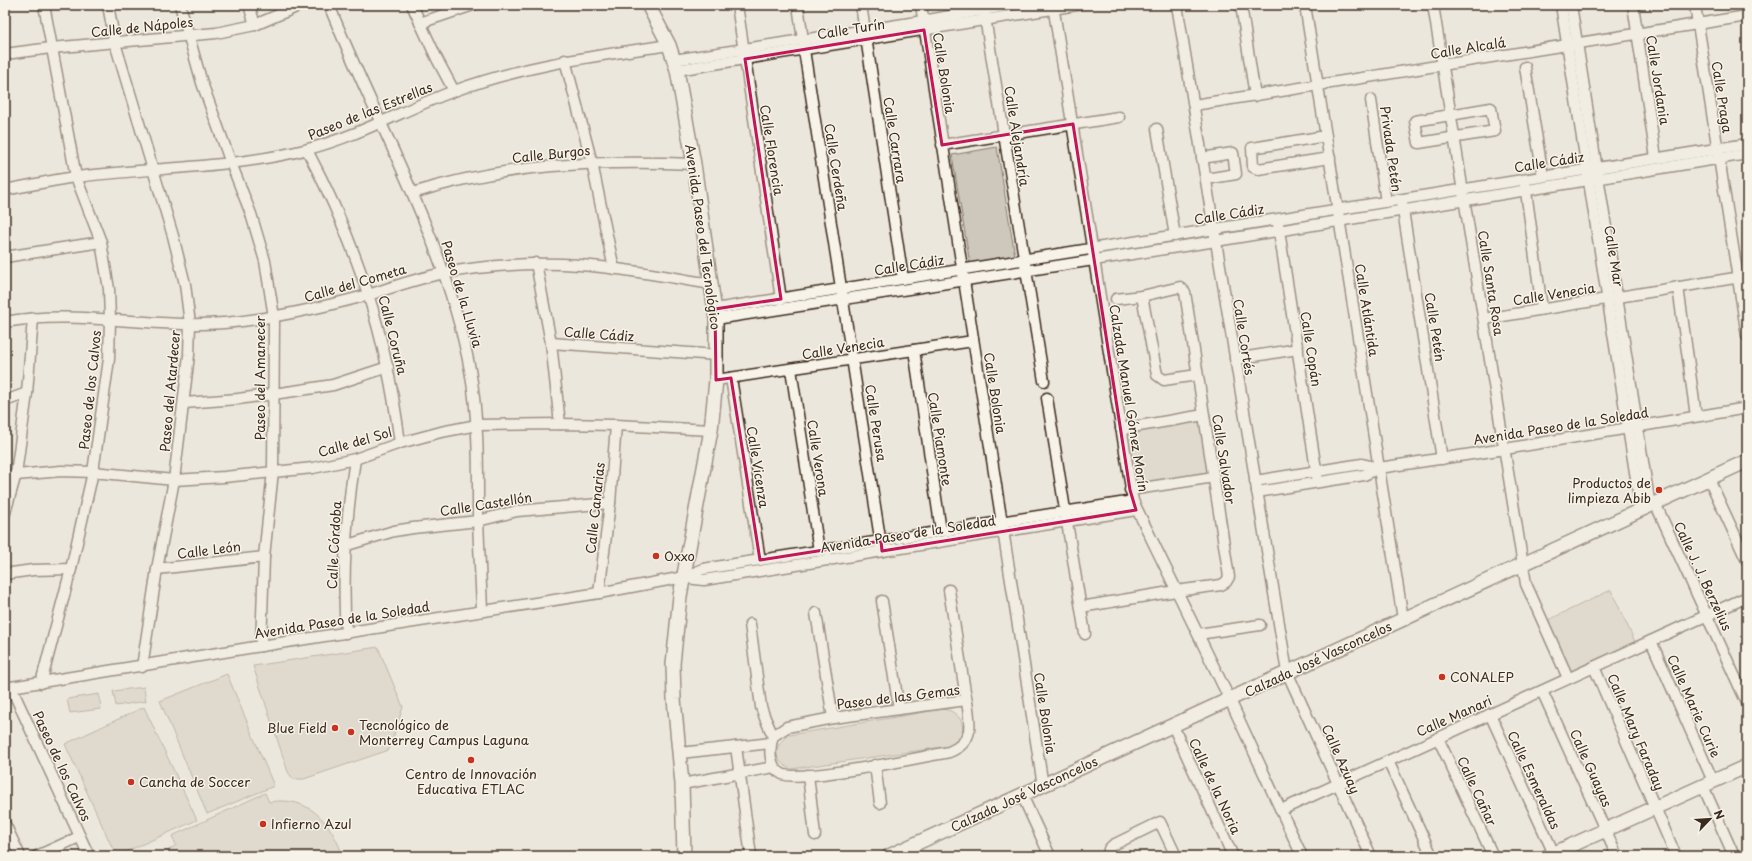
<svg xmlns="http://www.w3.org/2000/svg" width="1752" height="861" font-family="'Playpen Sans',sans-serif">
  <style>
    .green { fill: #cec8bc; stroke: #84796d }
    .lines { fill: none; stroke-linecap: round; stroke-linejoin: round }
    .minor-casing { stroke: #3b2a1e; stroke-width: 13 }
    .major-casing { stroke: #3b2a1e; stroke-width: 16 }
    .minor { stroke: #f7f3e8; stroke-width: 10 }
    .major { stroke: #f7f3e8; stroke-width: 13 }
    .marked { fill: none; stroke: #c2185b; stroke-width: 3; stroke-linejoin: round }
    .poi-dot { fill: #c8321e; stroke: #f7f3e8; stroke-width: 1.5 }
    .labels { text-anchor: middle; stroke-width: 3; stroke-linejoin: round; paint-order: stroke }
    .street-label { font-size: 13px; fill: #3b2a1e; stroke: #f7f3e8 }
    .poi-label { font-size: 13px; fill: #3b2a1e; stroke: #f7f3e8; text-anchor: start }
  </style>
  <rect width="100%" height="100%" fill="#ece7dc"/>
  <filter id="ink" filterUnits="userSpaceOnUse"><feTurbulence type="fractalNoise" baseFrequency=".025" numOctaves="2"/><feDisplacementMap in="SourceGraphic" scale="8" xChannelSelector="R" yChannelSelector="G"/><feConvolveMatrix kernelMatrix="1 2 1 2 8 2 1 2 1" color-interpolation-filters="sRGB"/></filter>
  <g filter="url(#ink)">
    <g class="green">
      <path d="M997,147l18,109 -45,8 -18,-109z"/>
      <path d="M1202,418l9,58 -79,12 -9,-58z"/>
      <path d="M1611,590l25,54 -67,30 -25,-52z"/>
      <path d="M378,647l25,60 -14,43 -85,29h-11l-5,-7 -35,-106z"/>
      <path d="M227,674l47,112 -67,28 -47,-113z"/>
      <path d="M144,687l2,14 -30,5 -3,-15z"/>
      <path d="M99,694l2,15 -31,4 -3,-14z"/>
      <path d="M144,707l53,113 -81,36 -51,-112z"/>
      <path d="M943,709c22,3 27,26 7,37l-159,23c-18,-7 -19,-24 -2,-34z"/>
      <path d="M265,793l4,9c40,-7 62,20 74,54h-183l16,-11 -4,-9z"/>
    </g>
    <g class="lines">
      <defs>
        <g id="minor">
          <path d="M108,5l7,38 58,193 12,48 5,40 -1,31 -15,125 -17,89 -15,98"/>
          <path d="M180,5l22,78 29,80 20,51 14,47 9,56 -1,154 -9,86 -3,89"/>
          <path d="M249,5l6,20"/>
          <path d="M329,5c48,120 117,236 141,365 9,49 8,99 8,149 1,31 3,62 4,92"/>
          <path d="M412,5l25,54 17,32"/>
          <path d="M737,5l44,294"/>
          <path d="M798,5l5,35"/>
          <path d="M861,5l42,274"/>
          <path d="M921,5l122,781"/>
          <path d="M983,5l61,376"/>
          <path d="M1053,5l80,496 97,199 72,156"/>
          <path d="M1177,5l110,667 84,184"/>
          <path d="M1241,5l14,91"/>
          <path d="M1305,5l98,614"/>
          <path d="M1433,5l93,579 42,94"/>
          <path d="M1561,5l80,505"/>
          <path d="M1571,5l79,501"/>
          <path d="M1633,5l23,153"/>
          <path d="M1695,5l52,331"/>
          <path d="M420,23l53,-18"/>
          <path d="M804,50l78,501"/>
          <path d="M5,54l46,-6 165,-15 39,-8 46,-20"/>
          <path d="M565,60l27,103 22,106"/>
          <path d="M674,60l249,-39 87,-16"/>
          <path d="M1525,67l18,109"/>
          <path d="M677,70l400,-65"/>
          <path d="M1371,100l15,102"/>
          <path d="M1194,105l553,-89"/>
          <path d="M1491,108l4,23 -76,12 -4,-22z"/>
          <path d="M1157,129l18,107"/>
          <path d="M1326,136l-74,12 1,19 5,2 72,-11"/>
          <path d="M942,145l177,-28"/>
          <path d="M307,150c51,97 79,184 93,293"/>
          <path d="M1202,158l31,-5 3,21 -30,5"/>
          <path d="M1525,184l17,125"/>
          <path d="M5,190c24,-4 47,-10 71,-13 77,-10 156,-8 232,-28 51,-13 97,-40 146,-58 70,-26 142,-35 215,-46"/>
          <path d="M413,193c91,-29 186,-33 281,-29"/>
          <path d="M1402,204l40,255"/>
          <path d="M1278,224l40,258"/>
          <path d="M5,257l96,-15"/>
          <path d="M536,263l15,80 9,81"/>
          <path d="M1678,287l18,129"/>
          <path d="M1142,296l15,79 7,5 33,-5"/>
          <path d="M715,309l1032,-165"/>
          <path d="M716,319l500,-78 531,-87"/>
          <path d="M1484,319l263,-43"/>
          <path d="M5,322c72,-13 146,7 219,1 49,-4 96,-15 144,-28 25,-8 50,-17 76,-22 45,-8 90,-11 136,-8 44,3 88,12 131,19"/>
          <path d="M551,343l166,12"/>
          <path d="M914,350l27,181"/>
          <path d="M1235,359l63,-10"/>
          <path d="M791,369l28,182"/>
          <path d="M731,378l29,182"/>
          <path d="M716,380l257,-39"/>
          <path d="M1047,398l38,236"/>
          <path d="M5,401l22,-8"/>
          <path d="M184,403l54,-4 63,-9 32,-5 55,-18"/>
          <path d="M1121,429l83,-14"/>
          <path d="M5,476l56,-5 32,1 81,8 50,-3 89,-9 42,-9 45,-16 41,-11 36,-7 83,-1 56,1 95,5"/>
          <path d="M1709,479l38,82"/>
          <path d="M1255,481l107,-17 17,4"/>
          <path d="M1130,490l84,-13"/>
          <path d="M1257,492l107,-17 15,-7 126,-19 242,-41"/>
          <path d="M1655,503l92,200"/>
          <path d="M5,513l11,-39 11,-81 6,-75"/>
          <path d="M344,546l50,-15 19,-3 65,-7 39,-10 93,-8"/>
          <path d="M157,569l107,-12"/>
          <path d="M5,574l28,-4 38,-1"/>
          <path d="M686,578l18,2 432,-70"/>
          <path d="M949,590c5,32 10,63 15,95 2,14 7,31 5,46 -2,11 -10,17 -20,21 -27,5 -148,31 -167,22 -14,-7 -13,-26 -9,-38l14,-9 46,-9 133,-18"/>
          <path d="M599,593l11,-90 6,-78"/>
          <path d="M882,601l17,108"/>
          <path d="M1081,607l95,-16 45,-6 5,-3 3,-5 -44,-285 -5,-5 -38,9 -26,3"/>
          <path d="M816,613l17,105"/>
          <path d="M750,624l11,83 4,11 8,18"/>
          <path d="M346,633c-4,-60 0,-116 9,-174"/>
          <path d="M1198,634l62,-9"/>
          <path d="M1651,641l62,140"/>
          <path d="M1594,667l82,189"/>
          <path d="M41,683l30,-114 22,-97 16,-113 1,-39 -1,-31 -8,-47 -25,-65 -32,-172"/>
          <path d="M11,687l78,169"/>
          <path d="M5,688l256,-42 338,-53 85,-16 19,-8 430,-68"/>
          <path d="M1542,691l75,165"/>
          <path d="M1490,714l65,142"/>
          <path d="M1173,726l60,130"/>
          <path d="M1438,738l55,118"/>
          <path d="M736,747l15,109"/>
          <path d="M680,753l91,-10"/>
          <path d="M1388,761l44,95"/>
          <path d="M875,765l5,38"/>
          <path d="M808,775l7,60"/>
          <path d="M682,784l92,-17"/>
          <path d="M1703,786l31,70"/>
          <path d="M1022,795l28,61"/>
          <path d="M1281,810l466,-213"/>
          <path d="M5,824l15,32"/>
          <path d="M37,856l42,-19"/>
          <path d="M1108,856l1,-7 4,-4 47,-23 16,34"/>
        </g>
        <g id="major">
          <path d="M648,5l21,40 8,25 17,94 22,155v61l-5,50 -31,166 -7,68 1,35 8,85 2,72"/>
          <path d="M889,856l858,-395"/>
          <path d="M1548,856l199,-90"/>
        </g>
      </defs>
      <use href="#minor" class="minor-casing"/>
      <use href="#major" class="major-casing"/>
      <use href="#minor" class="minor"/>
      <use href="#major" class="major"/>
    </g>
  </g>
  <path d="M0 0H1752V861H0ZM924,30l18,115 131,-21 57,366 6,20 -254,41 -1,-10 -121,19 -29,-182 -15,2 -1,-71 66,-10 -36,-240z" fill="#ece7dc" fill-opacity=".55" fill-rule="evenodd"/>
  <path class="marked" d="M924,30l18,115 131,-21 57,366 6,20 -254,41 -1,-10 -121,19 -29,-182 -15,2 -1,-71 66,-10 -36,-240z"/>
  <g class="poi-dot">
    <circle cx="1659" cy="490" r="4"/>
    <circle cx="656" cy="556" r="4"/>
    <circle cx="1442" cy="677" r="4"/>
    <circle cx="335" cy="728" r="4"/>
    <circle cx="351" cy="732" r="4"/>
    <circle cx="471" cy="760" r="4"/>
    <circle cx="131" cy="782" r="4"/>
    <circle cx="263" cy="824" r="4"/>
  </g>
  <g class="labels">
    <g class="street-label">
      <text transform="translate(142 27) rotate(-6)" y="5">Calle de Nápoles</text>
      <text transform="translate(851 29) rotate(-9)" y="5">Calle Turín</text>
      <text transform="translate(1468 48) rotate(-9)" y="5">Calle Alcalá</text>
      <text transform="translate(944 73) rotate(81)" y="5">Calle Bolonia</text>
      <text transform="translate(1658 80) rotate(81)" y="5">Calle Jordania</text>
      <text transform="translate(1722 97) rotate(81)" y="5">Calle Praga</text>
      <text transform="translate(370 111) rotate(-22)" y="5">Paseo de las Estrellas</text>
      <text transform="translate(1017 136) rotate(81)" y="5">Calle Alejandría</text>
      <text transform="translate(895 140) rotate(81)" y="5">Calle Carrara</text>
      <text transform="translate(1391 149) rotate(82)" y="5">Privada Petén</text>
      <text transform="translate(772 150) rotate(81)" y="5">Calle Florencia</text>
      <text transform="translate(551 154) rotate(-6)" y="5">Calle Burgos</text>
      <text transform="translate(1549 162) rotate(-9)" y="5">Calle Cádiz</text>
      <text transform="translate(836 167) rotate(81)" y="5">Calle Cerdeña</text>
      <text transform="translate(1229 214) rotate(-9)" y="5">Calle Cádiz</text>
      <text transform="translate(703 237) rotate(82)" y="5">Avenida Paseo del Tecnológico</text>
      <text transform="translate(1614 256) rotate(81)" y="5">Calle Mar</text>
      <text transform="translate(909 265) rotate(-9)" y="5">Calle Cádiz</text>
      <text transform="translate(355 283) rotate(-16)" y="5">Calle del Cometa</text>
      <text transform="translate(1491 283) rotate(81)" y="5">Calle Santa Rosa</text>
      <text transform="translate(462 294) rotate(73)" y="5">Paseo de la Lluvia</text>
      <text transform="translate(1554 294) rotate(-9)" y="5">Calle Venecia</text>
      <text transform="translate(1367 310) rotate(81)" y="5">Calle Atlántida</text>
      <text transform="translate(1435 327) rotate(81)" y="5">Calle Petén</text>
      <text transform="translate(599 334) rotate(4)" y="5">Calle Cádiz</text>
      <text transform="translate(393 335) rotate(76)" y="5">Calle Coruña</text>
      <text transform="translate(1244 337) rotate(81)" y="5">Calle Cortés</text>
      <text transform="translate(843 348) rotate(-9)" y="5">Calle Venecia</text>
      <text transform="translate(1311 349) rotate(81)" y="5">Calle Copán</text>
      <text transform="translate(260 378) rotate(-90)" y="5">Paseo del Amanecer</text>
      <text transform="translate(90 390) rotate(-84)" y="5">Paseo de los Calvos</text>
      <text transform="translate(170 391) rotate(-85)" y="5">Paseo del Atardecer</text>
      <text transform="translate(995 393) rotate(81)" y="5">Calle Bolonia</text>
      <text transform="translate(1129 398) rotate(81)" y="5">Calzada Manuel Gómez Morín</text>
      <text transform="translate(876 423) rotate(81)" y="5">Calle Perusa</text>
      <text transform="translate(1561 426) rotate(-9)" y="5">Avenida Paseo de la Soledad</text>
      <text transform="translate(940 439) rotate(81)" y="5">Calle Piamonte</text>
      <text transform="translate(355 442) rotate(-16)" y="5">Calle del Sol</text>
      <text transform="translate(818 458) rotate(81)" y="5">Calle Verona</text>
      <text transform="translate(1224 459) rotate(81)" y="5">Calle Salvador</text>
      <text transform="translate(758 467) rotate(81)" y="5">Calle Vicenza</text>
      <text transform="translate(486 504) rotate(-9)" y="5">Calle Castellón</text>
      <text transform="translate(595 508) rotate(-84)" y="5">Calle Canarias</text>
      <text transform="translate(908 534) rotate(-9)" y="5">Avenida Paseo de la Soledad</text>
      <text transform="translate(334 545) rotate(-87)" y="5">Calle Córdoba</text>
      <text transform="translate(209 550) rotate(-7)" y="5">Calle León</text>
      <text transform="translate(1703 576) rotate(65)" y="5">Calle J. J. Berzelius</text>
      <text transform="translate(342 620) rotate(-9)" y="5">Avenida Paseo de la Soledad</text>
      <text transform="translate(1318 659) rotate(-25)" y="5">Calzada José Vasconcelos</text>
      <text transform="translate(898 697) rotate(-7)" y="5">Paseo de las Gemas</text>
      <text transform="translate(1694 706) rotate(66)" y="5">Calle Marie Curie</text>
      <text transform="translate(1045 713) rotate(81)" y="5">Calle Bolonia</text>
      <text transform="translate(1454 716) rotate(-24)" y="5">Calle Manari</text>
      <text transform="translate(1636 732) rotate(67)" y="5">Calle Mary Faraday</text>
      <text transform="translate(1341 759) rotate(66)" y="5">Calle Azuay</text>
      <text transform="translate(62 766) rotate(65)" y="5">Paseo de los Calvos</text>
      <text transform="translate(1591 768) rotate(66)" y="5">Calle Guayas</text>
      <text transform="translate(1534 780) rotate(65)" y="5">Calle Esmeraldas</text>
      <text transform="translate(1215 786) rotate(65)" y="5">Calle de la Noria</text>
      <text transform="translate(1477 791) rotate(65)" y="5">Calle Cañar</text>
      <text transform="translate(1024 794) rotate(-25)" y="5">Calzada José Vasconcelos</text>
    </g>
    <g class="poi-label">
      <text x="1651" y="488" text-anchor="end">Productos de<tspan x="1651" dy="15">limpieza Abib</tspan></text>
      <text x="664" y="561">Oxxo</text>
      <text x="1450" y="682">CONALEP</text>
      <text x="359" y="730">Tecnológico de<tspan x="359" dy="15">Monterrey Campus Laguna</tspan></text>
      <text x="327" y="733" text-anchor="end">Blue Field</text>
      <text x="471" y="779" text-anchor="middle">Centro de Innovación<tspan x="471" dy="15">Educativa ETLAC</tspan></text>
      <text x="139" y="787">Cancha de Soccer</text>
      <text x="271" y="829">Infierno Azul</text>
    </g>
  </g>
  <rect width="1752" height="861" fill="none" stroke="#f7f3e8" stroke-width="20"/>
  <rect x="10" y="10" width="1732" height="841" fill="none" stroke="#3b2a1e" stroke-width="1.5" filter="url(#ink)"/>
  <g transform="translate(1710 819) rotate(65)" stroke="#f7f3e8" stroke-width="3" paint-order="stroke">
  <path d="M0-3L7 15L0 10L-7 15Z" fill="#3b2a1e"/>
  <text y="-6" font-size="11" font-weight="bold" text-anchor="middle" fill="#3b2a1e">N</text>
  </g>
</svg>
